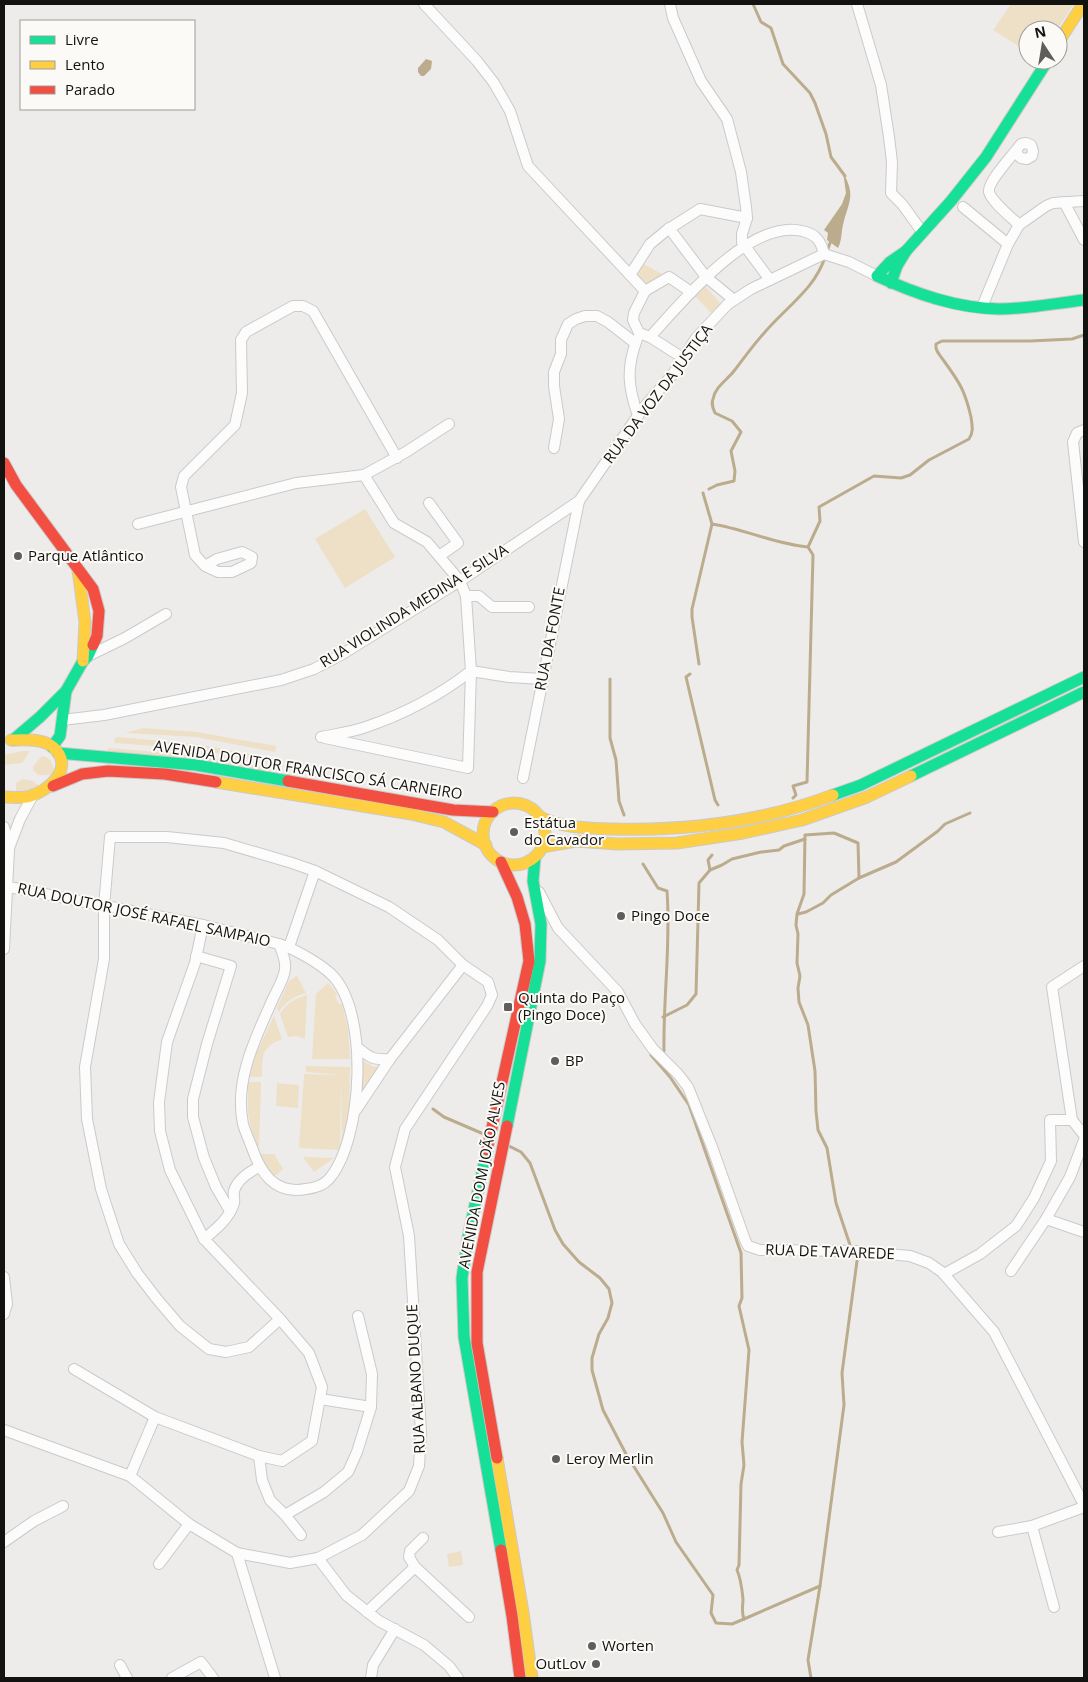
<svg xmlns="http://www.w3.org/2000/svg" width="1088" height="1682" font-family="'Open Sans',sans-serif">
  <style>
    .green { fill: #ede0c7 }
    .water { fill: #bcac8e }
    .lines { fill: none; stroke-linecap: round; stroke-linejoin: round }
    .stream { stroke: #bcac8e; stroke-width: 3 }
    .street-casing { stroke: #cbcac8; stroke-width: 12 }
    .fast-casing { stroke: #cbcac8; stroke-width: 13 }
    .slow-casing { stroke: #cbcac8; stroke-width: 13 }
    .jam-casing { stroke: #cbcac8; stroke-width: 13 }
    .street { stroke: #fcfcfc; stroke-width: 10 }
    .fast { stroke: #16e098; stroke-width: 11 }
    .slow { stroke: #ffcf43; stroke-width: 11 }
    .jam { stroke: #f24e42; stroke-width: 11 }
    .poi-dot { fill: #5f5e5c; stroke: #fcfaf6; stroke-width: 2 }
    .labels { text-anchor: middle; stroke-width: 4; stroke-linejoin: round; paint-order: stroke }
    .street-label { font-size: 15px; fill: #121210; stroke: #fcfaf6 }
    .poi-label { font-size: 15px; fill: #121210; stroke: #fcfaf6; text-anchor: start }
  </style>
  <rect width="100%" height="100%" fill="#eeecea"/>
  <g class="green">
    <path d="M1011,4h63l-17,26h-29v22l-35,-22z"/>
    <path d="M642,263l20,11 -17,17 -15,-16z"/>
    <path d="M701,281l20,23 -10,9 -20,-21z"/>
    <path d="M365,509l30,48 -50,31 -30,-49z"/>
    <path d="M143,728l54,4 79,14 -1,6 -79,-15 -71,-4z"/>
    <path d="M118,737l78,7 77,14v5l-78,-14 -81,-6 1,-5z"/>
    <path d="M108,748l88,7 76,13 -2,6 -163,-20z"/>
    <path d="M22,751h8l-8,12 -18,2v-10z"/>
    <path d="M42,756c9,1 13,10 11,19h-15l-5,-5v-4z"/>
    <path d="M23,779l10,2 6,5 -5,3 -18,3v-9z"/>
    <path d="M297,976l9,17c-13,4 -20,8 -27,19l-2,-4 12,-27z"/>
    <path d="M328,983l9,11 -2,2 4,8h3l6,26 2,29h-38l4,-65z"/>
    <path d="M307,995l-2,44 -9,-3 -8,1 -8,-23c7,-11 14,-15 27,-19z"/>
    <path d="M274,1016l8,23c-21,8 -20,18 -20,38h-14l5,-17z"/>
    <path d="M363,1061l11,6h7l-20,28z"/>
    <path d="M306,1066l44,1 -1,57 -7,25 -1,-67 -1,68 -41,-2 5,-74 38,1 -36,-3z"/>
    <path d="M248,1082h13l-2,65 -4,-3 -7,-31z"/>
    <path d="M277,1083l22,2 -1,23 -22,-2z"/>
    <path d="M259,1154h15l9,15 -8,7 -6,-5z"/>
    <path d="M303,1157l31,1 -20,14z"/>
    <path d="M461,1551l2,14 -14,2 -2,-13z"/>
  </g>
  <g class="water">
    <path d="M426,59l6,2 -1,8 -7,7h-3l-3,-4v-4z"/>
    <path d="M843,172c13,25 6,28 0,53 -2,8 -1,15 -5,23l-11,-8 1,-7 -4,-3 18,-26 4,-11z"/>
  </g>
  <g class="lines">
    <g class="stream">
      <path d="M753,4l8,18 10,6 12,36 27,29 5,10 11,31 5,23 14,19"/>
      <path d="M827,251l5,-13"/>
      <path d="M709,489l8,-4 17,-4 1,-10 -4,-20 10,-19 -9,-11 -17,-8c-2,-5 -4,-9 -2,-14 2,-12 14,-19 21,-28 10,-13 20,-27 31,-39 21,-25 50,-43 60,-75"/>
      <path d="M703,493l9,31c33,5 62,20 96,23l5,8 -6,227 -14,4 3,9 -3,3"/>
      <path d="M808,547l12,-26 -1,-14 55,-31 27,2 9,-3 19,-15 40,-21c5,-7 3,-14 2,-22 -6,-26 -11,-34 -27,-56 -4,-6 -9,-10 -8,-17l6,-3h88l42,-2 12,-4"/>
      <path d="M699,664l-7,-47v-8l20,-85"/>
      <path d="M690,674l-4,3 29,123 3,5"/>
      <path d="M610,679v59l6,22 3,41 5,14"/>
      <path d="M643,864l15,24 9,3c4,53 -4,107 -3,160"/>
      <path d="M710,870l-2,-10 4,-5"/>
      <path d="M798,914l8,-2 17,-9 8,-8 28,-17 37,-16 42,-31 7,-7 25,-11"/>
      <path d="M663,1017l24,-12 9,-11 3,-111 11,-13 12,-5 10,-6 29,-7 18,-2 5,-4 21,-7"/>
      <path d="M651,1055l19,22 19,28 52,148 1,45 -3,8 10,44 -7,92 2,23 -3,19 -2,81 -2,5c4,9 5,19 6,29 0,7 -2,13 1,20l76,-33"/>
      <path d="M433,1109l11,8 42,18"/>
      <path d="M507,1145l14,7 9,11 25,67 8,14 16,18 21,16 9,11 3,14 -4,15 -9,16 -7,24v12l11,40 23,44 37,59 13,29 37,53 -2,18 5,10 16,1 12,-5"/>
      <path d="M850,1245l-14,-42 -9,-55 -9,-18 -2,-19 -1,-40 -7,-46 -9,-23 -1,-14 2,-12 -3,-13 1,-29 -2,-9 1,-11 7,-20 1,-59 29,-2 24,10 1,35"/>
      <path d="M811,1678l-3,-18 12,-74 24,-181 -2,-32 15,-112"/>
    </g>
    <defs>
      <g id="street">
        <path d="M424,4l53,57 17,22 16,28 18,55 117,125"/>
        <path d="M670,4l3,14 28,63 26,38 14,53 5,35 1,11 -5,16v8l28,38"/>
        <path d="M857,4l24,81 8,52 3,25 -1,31 11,11 21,29"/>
        <path d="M1017,149v5l4,4 6,1 5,-3 1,-5 -2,-6 -5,-2 -5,1 -4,5c-6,8 -30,34 -28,43 2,9 23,26 30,33"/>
        <path d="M1064,202l20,38"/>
        <path d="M963,207l45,37"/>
        <path d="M669,228l37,49 28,23"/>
        <path d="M824,254l25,8 28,14"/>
        <path d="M630,275l20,-31 17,-14 33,-21 47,9"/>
        <path d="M982,307l26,-63 11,-19 27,-19 7,-3 31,-2"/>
        <path d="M650,337c31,-34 100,-119 152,-106 14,3 19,10 22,23"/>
        <path d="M637,339c-11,30 -9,47 1,77"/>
        <path d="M683,358l-33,-21 -11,-4 -6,-13 1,-7 11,-22 24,-14 22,15"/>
        <path d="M1084,430l-7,3 -4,9 11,100"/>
        <path d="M554,448l5,-29 -5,-33v-14l7,-18v-14l7,-16 8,-5 9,-3h12l11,6 27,21"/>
        <path d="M429,503l29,40 -19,13"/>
        <path d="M138,524l158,-41 68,-8 42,-23 43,-28"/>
        <path d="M205,566l12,-7 25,-7 10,5 -1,6 -19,9h-14l-13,-6 -10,-11 -14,-68 3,-11 51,-51 7,-32 -1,-53 5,-8 47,-26h10l10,5 84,147"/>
        <path d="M466,596h13l13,11h37"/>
        <path d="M88,656l37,-18 41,-24"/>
        <path d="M62,720l42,-5 177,-35 33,-11 27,-14 119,-74 119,-80 65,-94 29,-33 23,-36 32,-34 23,-15 73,-35"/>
        <path d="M321,737c15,-3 31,-5 45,-10 38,-13 74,-32 105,-56l-5,-75 -6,-15 -33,-39 -33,-19 -30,-48"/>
        <path d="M325,738l143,30 3,-97 38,6 33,2"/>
        <path d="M523,778l56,-277"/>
        <path d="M4,827l5,22 -5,100"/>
        <path d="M9,848l11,-29 13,-24"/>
        <path d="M4,886l199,39 76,19c16,5 40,19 52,30 39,37 32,166 -2,205 -6,7 -14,9 -23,10 -32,6 -46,-17 -55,-44 -3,-7 -6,-14 -8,-21 -9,-43 12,-85 29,-123 4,-10 12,-21 13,-32 1,-8 -3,-18 -6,-25"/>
        <path d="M539,892l19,36 60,64 17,32 18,25 25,25 10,13 24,60 33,93 3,6 12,4 95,1 55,5 19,7 13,9 52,60 90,173"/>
        <path d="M289,947l26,-76"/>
        <path d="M196,956l35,10 -24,78 -14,55v18l11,41 12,29 14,24"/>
        <path d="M1084,966l-32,21 20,133 12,15"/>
        <path d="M357,1047c13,11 16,13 33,12"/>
        <path d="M356,1110l34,-51 73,-94"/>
        <path d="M1046,1219l38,13"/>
        <path d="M204,1239c11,-9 26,-21 30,-36 1,-4 -1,-8 0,-12 3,-11 15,-19 25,-24"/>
        <path d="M1011,1271l35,-52 24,-42 14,-37"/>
        <path d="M944,1274l36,-20 36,-28 18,-28 17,-37 -1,-41h22"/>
        <path d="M4,1277l3,27 -3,10"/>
        <path d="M74,1369l81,48 104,39 23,5 30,-20 10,-54 -13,-34 -29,-34 -76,-80 -34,-69 -10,-39 -1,-29 8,-60 28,-79 8,-38"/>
        <path d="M320,1399l51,8"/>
        <path d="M4,1430l126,46 59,48 48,29 53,10 28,-5 44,-23 47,-44 10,-25 2,-34 -12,-196 -14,-69 10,-38 82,-123 5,-11 -4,-13 -25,-17 -25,-25 -49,-33 -74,-36 -23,-8 -68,-20 -57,-6h-57l-6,69v53l-19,108 2,52 14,70 18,55 18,29 20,26 23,27 29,23 17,3 23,-5 31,-28"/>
        <path d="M259,1456l3,24 8,20 15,15 16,20"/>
        <path d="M130,1476l25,-59"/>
        <path d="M285,1515l39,-23 24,-20 9,-20 14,-45 1,-33 -14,-58"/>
        <path d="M1032,1526l22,81"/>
        <path d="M998,1532l34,-6 52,-19"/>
        <path d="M4,1542l30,-21 29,-15"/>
        <path d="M237,1553l38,125"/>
        <path d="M318,1558l28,37 33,26 45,24 25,21 9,12"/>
        <path d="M159,1564l30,-40"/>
        <path d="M415,1567l-6,-10 1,-6 13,-13"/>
        <path d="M367,1612l48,-45 54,50"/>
        <path d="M120,1665l7,13"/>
        <path d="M172,1678l29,-16 12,16"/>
        <path d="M371,1678l2,-13 22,-36"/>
      </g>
      <g id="fast">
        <path d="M906,251l45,-50 35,-44 62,-97"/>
        <path d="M891,283l6,-17 9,-15 -16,11 -13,14c39,18 79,32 122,33 29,0 57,-6 85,-9"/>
        <path d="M13,740l27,-23 26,-26 17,-30 5,-5 5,-11"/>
        <path d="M52,747l8,-11 6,-45"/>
        <path d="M58,753l138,12 92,16"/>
        <path d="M911,776l173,-84"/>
        <path d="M833,795l28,-10 223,-108"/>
        <path d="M507,1126l33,-165 1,-37 -8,-43 2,-24"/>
        <path d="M487,1150l-19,87 -6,41 2,59 37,213"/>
      </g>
      <g id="slow">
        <path d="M1058,43l25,-39"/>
        <path d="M78,570l7,52 -2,39"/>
        <path d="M216,782l195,32 33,8 42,23"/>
        <path d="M4,797c7,0 16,1 23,0 22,-5 49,-30 26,-50 -11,-9 -29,-7 -42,-7"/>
        <circle cx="514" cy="834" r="31"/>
        <path d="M540,817c23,11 46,11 71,12 75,2 151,-7 222,-34"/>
        <path d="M542,847l34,-6 41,3 60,-1 66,-10 59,-13 65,-23 44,-21"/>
        <path d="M497,1458l26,154 9,66"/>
      </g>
      <g id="jam">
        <path d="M4,463l12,22 77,104 6,22 -2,25 -4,9"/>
        <path d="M288,781l165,29 40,2"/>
        <path d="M53,786l29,-12 26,-3 57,3 51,8"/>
        <path d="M487,1150l42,-189 -4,-37 -8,-27 -16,-35"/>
        <path d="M497,1458l-20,-115v-71l30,-146"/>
        <path d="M501,1550l11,66 8,62"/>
      </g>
    </defs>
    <use href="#street" class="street-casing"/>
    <use href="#fast" class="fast-casing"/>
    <use href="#slow" class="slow-casing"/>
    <use href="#jam" class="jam-casing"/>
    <use href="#street" class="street"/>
    <use href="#fast" class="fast"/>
    <use href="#slow" class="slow"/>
    <use href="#jam" class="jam"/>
  </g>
  <g class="poi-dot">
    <circle cx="18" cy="556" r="5"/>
    <circle cx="514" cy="832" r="5"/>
    <circle cx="621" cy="916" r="5"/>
    <rect x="503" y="1002" width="10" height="10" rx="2.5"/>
    <circle cx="555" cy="1061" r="5"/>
    <circle cx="556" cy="1459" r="5"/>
    <circle cx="592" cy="1646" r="5"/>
    <circle cx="596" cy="1664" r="5"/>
  </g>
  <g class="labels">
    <g class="street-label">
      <text transform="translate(658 394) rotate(-53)" y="5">RUA DA VOZ DA JUSTIÇA</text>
      <text transform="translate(414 606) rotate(-32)" y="5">RUA VIOLINDA MEDINA E SILVA</text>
      <text transform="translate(550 639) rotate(-79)" y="5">RUA DA FONTE</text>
      <text transform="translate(308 770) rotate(9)" y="5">AVENIDA DOUTOR FRANCISCO SÁ CARNEIRO</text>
      <text transform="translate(144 915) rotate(12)" y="5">RUA DOUTOR JOSÉ RAFAEL SAMPAIO</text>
      <text transform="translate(482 1175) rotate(-79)" y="5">AVENIDA DOM JOÃO ALVES</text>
      <text transform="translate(830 1252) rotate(2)" y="5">RUA DE TAVAREDE</text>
      <text transform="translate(416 1379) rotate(-93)" y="5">RUA ALBANO DUQUE</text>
    </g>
    <g class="poi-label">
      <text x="28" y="561">Parque Atlântico</text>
      <text x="524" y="828">Estátua<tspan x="524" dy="17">do Cavador</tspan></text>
      <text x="631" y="921">Pingo Doce</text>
      <text x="518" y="1003">Quinta do Paço<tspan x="518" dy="17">(Pingo Doce)</tspan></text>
      <text x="565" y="1066">BP</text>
      <text x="566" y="1464">Leroy Merlin</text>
      <text x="602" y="1651">Worten</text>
      <text x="586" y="1669" text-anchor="end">OutLov</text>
    </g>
  </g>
  <rect width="1088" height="1682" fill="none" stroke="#121210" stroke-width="10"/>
  <rect x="20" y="20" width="175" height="90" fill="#fcfaf6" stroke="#9e9d9a"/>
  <rect x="30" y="36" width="25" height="8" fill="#16e098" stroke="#9e9d9a"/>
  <text x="65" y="45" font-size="15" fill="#121210">Livre</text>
  <rect x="30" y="61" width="25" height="8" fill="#ffcf43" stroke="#9e9d9a"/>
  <text x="65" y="70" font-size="15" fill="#121210">Lento</text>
  <rect x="30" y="86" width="25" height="8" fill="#f24e42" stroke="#9e9d9a"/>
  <text x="65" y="95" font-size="15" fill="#121210">Parado</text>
  <g transform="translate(1043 45) rotate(348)"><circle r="24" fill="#fcfaf6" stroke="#9e9d9a"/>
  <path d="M0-4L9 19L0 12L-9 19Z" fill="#5f5e5c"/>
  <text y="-8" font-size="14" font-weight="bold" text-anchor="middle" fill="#121210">N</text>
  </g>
</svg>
